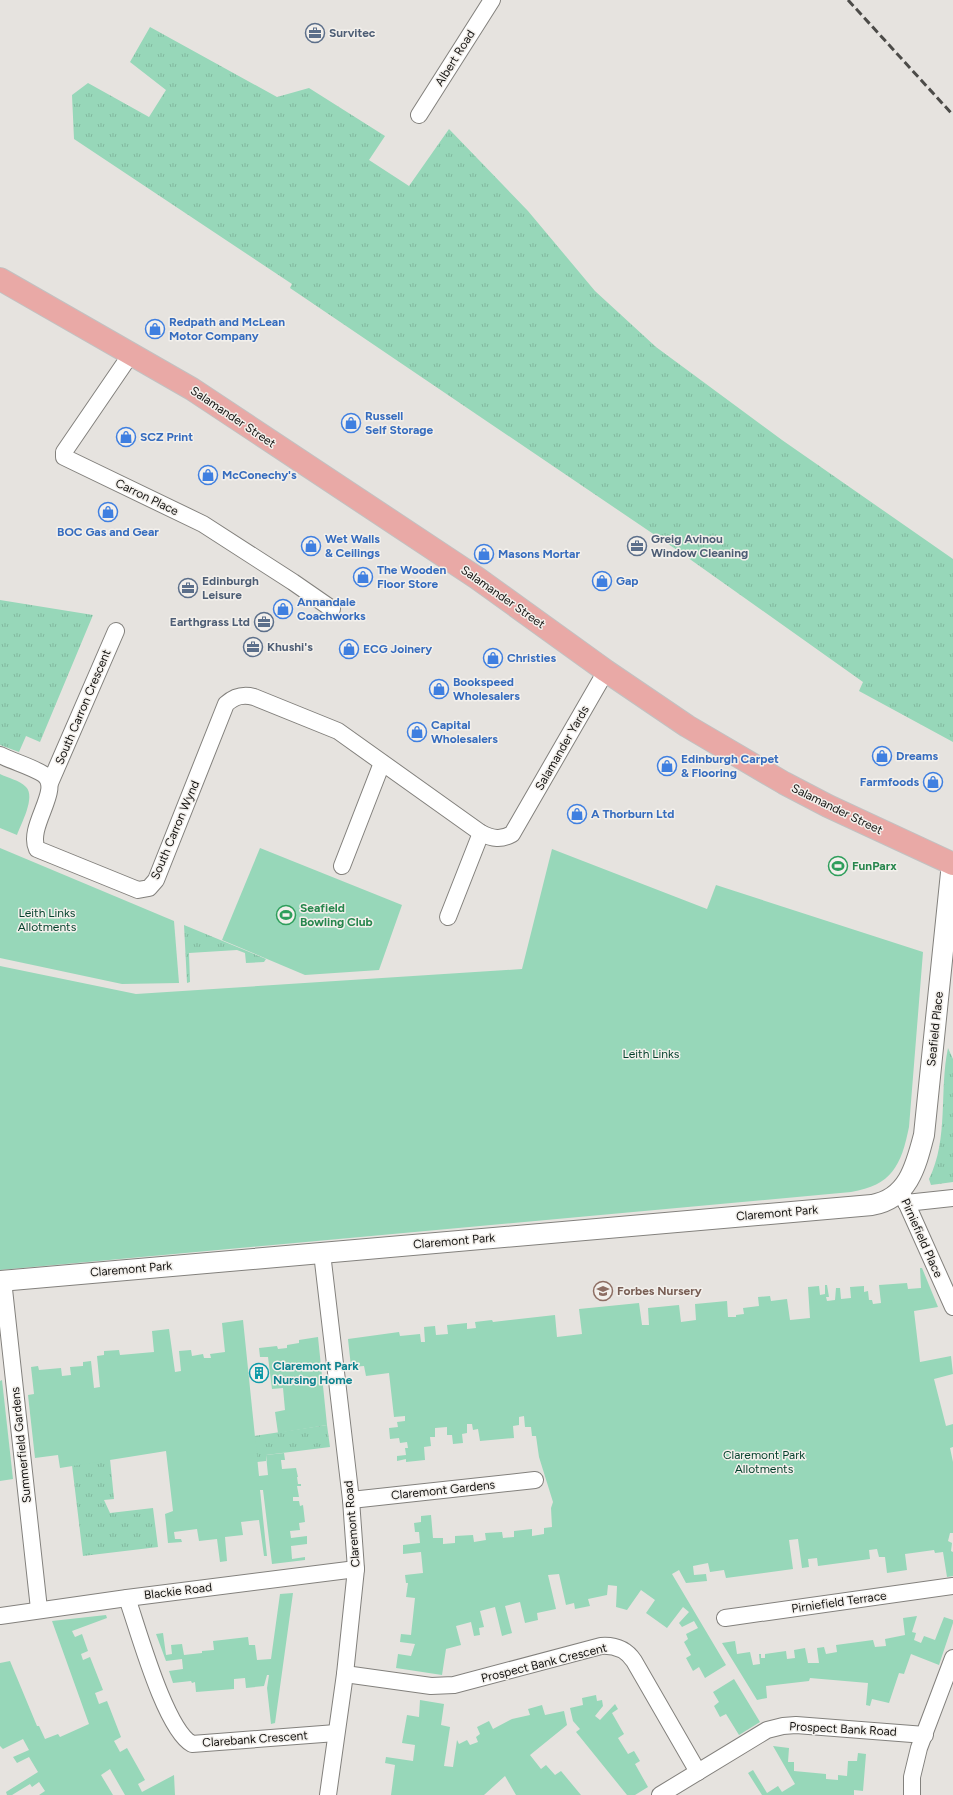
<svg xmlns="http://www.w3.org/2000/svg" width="953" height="1795" font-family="Figtree,sans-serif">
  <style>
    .grass { fill: url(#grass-tufts) }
    .green { fill: #97d7b9 }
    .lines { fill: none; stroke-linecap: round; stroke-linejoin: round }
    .minor-casing { stroke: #83817d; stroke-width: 18 }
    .tertiary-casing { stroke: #83817d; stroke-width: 22 }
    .primary-casing { stroke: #c2c1c1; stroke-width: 24 }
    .minor { stroke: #fff; stroke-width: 16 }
    .tertiary { stroke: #fff; stroke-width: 20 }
    .primary { stroke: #e9a9a6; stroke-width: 22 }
    .rail { stroke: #4c4b48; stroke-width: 3; stroke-dasharray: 8 4; stroke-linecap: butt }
    .labels { text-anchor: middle; stroke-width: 3; stroke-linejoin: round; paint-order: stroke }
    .service-label { font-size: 12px; font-weight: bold; fill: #4e5e75; stroke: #f3f0ec; text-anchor: start }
    .street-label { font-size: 12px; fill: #131210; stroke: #f3f0ec }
    .shop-label { font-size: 12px; font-weight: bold; fill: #366cbe; stroke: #f3f0ec; text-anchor: start }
    .leisure-label { font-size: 12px; font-weight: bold; fill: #27864d; stroke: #f3f0ec; text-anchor: start }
    .park-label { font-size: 12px; fill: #033f2b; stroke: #f3f0ec }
    .education-label { font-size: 12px; font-weight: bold; fill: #785e54; stroke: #f3f0ec; text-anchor: start }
    .culture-label { font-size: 12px; font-weight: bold; fill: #0d838f; stroke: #f3f0ec; text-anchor: start }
  </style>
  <defs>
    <pattern id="grass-tufts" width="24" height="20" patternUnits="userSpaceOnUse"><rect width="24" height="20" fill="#97d7b9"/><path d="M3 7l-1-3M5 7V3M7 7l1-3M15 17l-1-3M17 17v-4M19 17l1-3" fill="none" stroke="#81b89e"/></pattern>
  </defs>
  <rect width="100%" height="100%" fill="#e6e3df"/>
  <g class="grass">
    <path d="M150,27l127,70 32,-9 76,48 -16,24 40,26 40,-57 79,82 67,80 61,56 126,93 171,119v183l-94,-51 4,-9 -186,-132 -387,-262 2,-4 -218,-145 -2,-44 16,-12 61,34 17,-27 -36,-28z"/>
    <path d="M0,600l93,15 -53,127 -14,-6 -7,16 -19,-7z"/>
    <path d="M184,925l82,34 -2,3 -18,1 -1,-10 -8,-3 -48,3 1,29 -3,1z"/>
    <path d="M948,1048l5,11v123l-22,3 -2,-6c20,-40 10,-89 19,-131z"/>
    <path d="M327,1425l3,22 -64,8v6l-9,1 -3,-26z"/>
    <path d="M110,1459l4,40 -10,1 6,13 43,-5 5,39 -75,9 -11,-91z"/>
  </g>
  <g class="green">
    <path d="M0,774c8,4 19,6 26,13 10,10 -5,37 -9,48l-17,-7z"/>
    <path d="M0,848l174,73 5,62 -57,1 -122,-26z"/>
    <path d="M260,848l142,57 -23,65 -74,5 -83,-35z"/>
    <path d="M552,849l155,60 9,-24 207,67 -14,175c-8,39 -17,58 -58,65l-851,78v-304l136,28 386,-25z"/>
    <path d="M920,1268h2l16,39 -24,4 6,51 31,-6 2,18 -19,5 12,47 7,-2v23l-3,1 3,14v71h-3l-2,8 4,2 -1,8 2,1v24l-6,1 -4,-25 -8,1 -1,-3 -29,4 2,16 -20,3 -2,-16h-6l-2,-8 -8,1 1,9 -52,7 -1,-8 -9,1 1,8 -7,1 -4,-29 -9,1 4,29 -67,9 -2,-8 -14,2 -2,-9 -15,3 1,9 12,-1 1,7 -21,2 -7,-13 -7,4 54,91 -21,13 -6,-11 -6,4 -7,-13 5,-3 -7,-13 4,-3 -2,-5 12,-6 -4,-7 -12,6 -3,-4 10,-11 -6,-5 -16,21 -21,-15 9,-13 -14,-10 -14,20 -11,-3 1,-21 -9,-1 -1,10 -19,4 2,7 -15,3 -1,-6 -8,2 -7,-31 -11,1 8,34 -19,4 1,7 -13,3 -5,-21 -15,4 7,27 -10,3 -7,-29 -15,4 4,16 -5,1 1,7 -6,1 -3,-14 -15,4 5,19 -15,4 -4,26 -46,-7 2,-14 13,2 4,-12 -15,-2 1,-8 10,1 4,-37 -9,-1 2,-14h-2l-1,-8 18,-2 -2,-21 -18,2v-9l17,-2 -1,-11h-4l-1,-9 7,-1v-6l10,-1 2,23h10v6l12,-1v-7l18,-1 1,7 12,-2 -1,-7 17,-1 1,6 11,-1v-6l18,-2v7l12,-2v-6l8,-1 -1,-19 2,-6 -14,-45 -3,-21h-4l-1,-9h-6l-1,-11 -5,1v8l-6,1 1,12 -34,3 -2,-12 -5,1 -1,-6h-5v9l-5,1 1,9 -10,1 -1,-9h-5v-8l-12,1v9h-5l1,9 -7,1 1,13 -19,2v-3l-9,2v-5l9,-1 -1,-7h3l-1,-6 -7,1 -1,-5 -9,1 -1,-11 9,-1 -1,-5 8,-1v-5l-11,1 -5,-44 -23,3 -2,-10 -13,1 -3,-28 51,-7 1,4 20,-2 1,8h4l-1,-15 11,-1 1,9 12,-1 -1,-9 20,-2v6l9,-1 -1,-6 17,-2 1,2 62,-7 2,22 25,-3 -3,-25 60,-6 3,22h7l-1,-17 31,-3 2,17 15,-2 -1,-16 32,-3 1,16h8v-2l8,-1 -1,-6 16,-2 -1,-9 12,-1 1,5 16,-2 3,21 20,-2 -2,-31 11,-1 1,9 5,-1v-9h2l2,12h-3l1,4 8,-1 1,-12h4l1,11 10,-1 -1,-11 14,-1v6l4,-1 1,9h3l1,4 8,-1 -2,-18 28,-2 1,6 13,-1z"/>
    <path d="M243,1320l16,156 9,-1 -2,-20 18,-2 1,7h-4l1,9 14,-1 2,9h-1l1,7h3v2h-4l2,11h-6v4h6l1,5 3,-1 2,17 -6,1 1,7 -10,1 1,7 16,-2v8l-16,2 1,13 13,-2v3l-33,4 -9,-74h-3l7,66h-3l-5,-36 -18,2 2,13 -18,2 2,24 -7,1 -3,-23 -18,2 -2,-12 -23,3 1,7h6l1,3 -14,1 -3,-29 8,-3 -7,-60 -106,17 -2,-13 -23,3 -7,-63 6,-1 -3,-27 7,-1 1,4 22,-2 1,8 9,-1 -1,-8 13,-1v-4l8,-1 3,27 6,-1 -3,-31 7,-1v-4l15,-1 1,5 34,-3 -2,-21 17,-2 6,43 6,-1 -2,-20 12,-1 1,6 11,-2 1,4h7l-1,-4 15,-2 -3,-29z"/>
    <path d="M318,1337l9,88 -49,8 -3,-21 10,-2 -2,-22 -11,1 -4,-32h-8l-1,-9 18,-2 1,3 9,-1v-3l12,-2v-3z"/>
    <path d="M2,1380l11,99 -13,2v-100z"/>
    <path d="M293,1593l-18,130 -4,1 -4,-36 2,-13h-2l-3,11 -18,2 -1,-10 -11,1v10l-38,3 -1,-10 -3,1 -1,-2 -18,2 -4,-12 14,-2 -1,-10 -16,2 -10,-27 7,-1 3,22 6,-1 -1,-9 11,-1 2,11 18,-2v-2l12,-1 -1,-9 35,-4 1,8h6l2,15 14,-1 9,-65z"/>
    <path d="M106,1615l1,3 -35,13 3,6 7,-3 6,17 -7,3 2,6 7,-3 13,33 -8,3 4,11 8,-3 14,36 -7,4 6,11 7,-4 18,32 -7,4 4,8 32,-17 1,20h-50l-15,-26 -9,6 12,20h-74l6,-4 -6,-9 -7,5 -2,-3 -18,11h-5l-1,-3 32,-20 -9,-15 -12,6 -4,-6 16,-7 -6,-11 -20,10 -3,-3v-83l10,-2 27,65h2l6,13 13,-5 2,3 29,-13 -37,-103z"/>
    <path d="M917,1616l-5,16 4,1 -2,7 7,3 3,-7 11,4 9,-23 9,3v3l-14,42 -28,-11 -7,20 -5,-1 -10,30 -17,-4 -2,7 -4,-1 2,-22 -58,-5 -1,3 -43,5 1,12 -10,2 -35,-57 13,-2 2,13 13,-2 3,13 7,-1 -1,-10h2v4h4v-4l21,-3 1,8 8,-1 -1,-8 11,-2 3,15h11l-2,-15 7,-1 2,7 11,-2 -1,-7 37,-5 2,7 11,-1 -1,-7 20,-4 -2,-17z"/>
    <path d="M734,1679l26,43 -21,13 -13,-21 -6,3 -6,-11 5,-4 -6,-10z"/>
    <path d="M596,1695l1,6 5,-1 1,6 -8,10 5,4 15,-16 3,5 -6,4 12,21 -6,4 10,16 6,-3 6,10 -5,3 13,23 -13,8h-8l-51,-63 4,-3 -7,-8 -3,-13 13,-3 -1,-7z"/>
    <path d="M420,1700l24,4 -3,21 9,2 -6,39 9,1 4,-27 2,4 8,-4 3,5 8,-3 -2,-5 4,-3 -3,-7 12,-6 4,8 19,-10 18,-4 -2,-6 14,-4 3,10 19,-4 3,14 -37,30 11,14 5,-4 9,10 6,-4 20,24h-65l-11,-19 -21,19h-93l4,-30 -10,-2 1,-6 27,4 2,-16 -13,-2 5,-28 12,2z"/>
    <path d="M773,1746l16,2 -1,14h6v9l32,3v5l12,1v-5l9,1 1,-15h9l1,-8 8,1 -3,37 -9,-1v5h-92l-14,-22 5,-3 14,23 11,-7 4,6 13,-8z"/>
  </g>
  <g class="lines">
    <defs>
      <g id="minor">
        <path d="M419,115l73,-115"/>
        <path d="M131,354l-67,98v5l139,67 90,58 39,27"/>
        <path d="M0,755c14,7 30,11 43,19 21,14 -17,52 -6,75l101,41 11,-2 7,-8 70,-176c9,-8 17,-10 28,-7l84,34 143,102c12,6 20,7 31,1l94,-163"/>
        <path d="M50,783l66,-152"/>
        <path d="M342,866l40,-103"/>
        <path d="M448,917l33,-84"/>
        <path d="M901,1191l52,116"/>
        <path d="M906,1203l47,-5"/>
        <path d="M322,1253l29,247 5,69 -11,105 -17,121"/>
        <path d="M3,1280l36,329"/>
        <path d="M351,1500l184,-20"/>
        <path d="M127,1598c11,31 38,131 65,146l144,-11"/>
        <path d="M0,1616l127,-18 229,-29"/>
        <path d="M725,1618l228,-32"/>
        <path d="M345,1674l86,12 23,-1 147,-39c14,-1 25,3 33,15l64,111"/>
        <path d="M660,1795l107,-65 16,-4 13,-1 129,10"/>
        <path d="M912,1795v-18l7,-29 34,-90"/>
      </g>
      <path id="tertiary" d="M0,1281l872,-76c36,-6 44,-39 52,-70l28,-272"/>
      <path id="primary" d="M0,279l192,110 285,189 129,93 81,55 97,57 44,23 125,58"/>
    </defs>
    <use href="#minor" class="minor-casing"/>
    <use href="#tertiary" class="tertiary-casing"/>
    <use href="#primary" class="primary-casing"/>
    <use href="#minor" class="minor"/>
    <use href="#tertiary" class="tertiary"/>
    <use href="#primary" class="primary"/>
    <path class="rail" d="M848,0l105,115"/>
  </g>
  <defs>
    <symbol id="office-ring" viewBox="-11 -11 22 22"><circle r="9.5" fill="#f3f0ec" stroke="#5c6f8a" stroke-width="1.5"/><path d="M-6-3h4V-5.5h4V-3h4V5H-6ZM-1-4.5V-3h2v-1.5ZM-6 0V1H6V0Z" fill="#5c6f8a"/></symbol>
    <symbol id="shop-ring" viewBox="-11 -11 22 22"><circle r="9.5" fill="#f3f0ec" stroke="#3f7fe0" stroke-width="1.5"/><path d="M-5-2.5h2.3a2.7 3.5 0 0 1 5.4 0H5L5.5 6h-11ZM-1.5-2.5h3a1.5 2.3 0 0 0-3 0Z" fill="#3f7fe0"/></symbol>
    <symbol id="stadium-ring" viewBox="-11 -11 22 22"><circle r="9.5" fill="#f3f0ec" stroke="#2e9e5b" stroke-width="1.5"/><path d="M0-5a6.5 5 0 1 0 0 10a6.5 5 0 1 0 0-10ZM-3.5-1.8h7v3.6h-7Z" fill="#2e9e5b"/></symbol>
    <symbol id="school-ring" viewBox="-11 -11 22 22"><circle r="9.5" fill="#f3f0ec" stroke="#8d6e63" stroke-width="1.5"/><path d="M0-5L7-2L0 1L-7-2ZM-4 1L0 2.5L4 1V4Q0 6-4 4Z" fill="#8d6e63"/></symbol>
    <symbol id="building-ring" viewBox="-11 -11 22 22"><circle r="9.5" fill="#f3f0ec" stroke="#0f9aa8" stroke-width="1.5"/><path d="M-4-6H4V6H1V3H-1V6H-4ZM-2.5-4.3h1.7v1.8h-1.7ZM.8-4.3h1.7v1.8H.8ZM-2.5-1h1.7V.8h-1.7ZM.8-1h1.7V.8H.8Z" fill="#0f9aa8"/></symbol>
  </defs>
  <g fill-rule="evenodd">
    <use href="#office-ring" x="304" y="22" width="22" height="22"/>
    <use href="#shop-ring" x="144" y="318" width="22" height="22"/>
    <use href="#shop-ring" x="340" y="412" width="22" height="22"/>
    <use href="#shop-ring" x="115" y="426" width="22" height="22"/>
    <use href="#shop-ring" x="197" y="464" width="22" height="22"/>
    <use href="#shop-ring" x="97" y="501" width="22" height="22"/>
    <use href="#shop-ring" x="300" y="535" width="22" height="22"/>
    <use href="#office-ring" x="626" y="535" width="22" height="22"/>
    <use href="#shop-ring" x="473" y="543" width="22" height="22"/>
    <use href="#shop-ring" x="352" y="566" width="22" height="22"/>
    <use href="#shop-ring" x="591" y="570" width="22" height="22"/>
    <use href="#office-ring" x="177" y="577" width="22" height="22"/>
    <use href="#shop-ring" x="272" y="598" width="22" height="22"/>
    <use href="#office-ring" x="253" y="611" width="22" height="22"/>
    <use href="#office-ring" x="242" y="636" width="22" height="22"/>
    <use href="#shop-ring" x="338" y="638" width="22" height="22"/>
    <use href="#shop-ring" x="482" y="647" width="22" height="22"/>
    <use href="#shop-ring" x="428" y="678" width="22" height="22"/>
    <use href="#shop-ring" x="406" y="721" width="22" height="22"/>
    <use href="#shop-ring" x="871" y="745" width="22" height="22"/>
    <use href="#shop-ring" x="656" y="755" width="22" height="22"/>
    <use href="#shop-ring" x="922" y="771" width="22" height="22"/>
    <use href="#shop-ring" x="566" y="803" width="22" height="22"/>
    <use href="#stadium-ring" x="827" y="855" width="22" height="22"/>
    <use href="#stadium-ring" x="275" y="904" width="22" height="22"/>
    <use href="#school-ring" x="592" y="1280" width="22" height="22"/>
    <use href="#building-ring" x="248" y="1362" width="22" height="22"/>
  </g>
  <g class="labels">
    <g class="service-label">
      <text x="329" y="37">Survitec</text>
      <text x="651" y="543">Greig Avinou<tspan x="651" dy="14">Window Cleaning</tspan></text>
      <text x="202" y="585">Edinburgh<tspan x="202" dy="14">Leisure</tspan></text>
      <text x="250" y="626" text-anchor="end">Earthgrass Ltd</text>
      <text x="267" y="651">Khushi's</text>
    </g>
    <g class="street-label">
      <text transform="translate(455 58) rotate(-58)" y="4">Albert Road</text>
      <text transform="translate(233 417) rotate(34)" y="4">Salamander Street</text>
      <text transform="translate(147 497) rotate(26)" y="4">Carron Place</text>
      <text transform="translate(503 597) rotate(35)" y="4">Salamander Street</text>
      <text transform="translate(83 707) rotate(-67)" y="4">South Carron Crescent</text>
      <text transform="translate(562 748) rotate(-60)" y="4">Salamander Yards</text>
      <text transform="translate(837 809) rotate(26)" y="4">Salamander Street</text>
      <text transform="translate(175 830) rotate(-67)" y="4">South Carron Wynd</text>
      <text transform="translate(935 1029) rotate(-84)" y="4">Seafield Place</text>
      <text transform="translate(777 1213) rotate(-5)" y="4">Claremont Park</text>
      <text transform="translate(922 1238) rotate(66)" y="4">Pirniefield Place</text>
      <text transform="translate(454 1241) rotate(-5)" y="4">Claremont Park</text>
      <text transform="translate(131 1269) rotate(-5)" y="4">Claremont Park</text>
      <text transform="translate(21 1445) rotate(-96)" y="4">Summerfield Gardens</text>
      <text transform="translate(443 1490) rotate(-6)" y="4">Claremont Gardens</text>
      <text transform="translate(352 1524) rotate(-95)" y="4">Claremont Road</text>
      <text transform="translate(178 1591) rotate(-7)" y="4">Blackie Road</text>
      <text transform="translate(839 1602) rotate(-8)" y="4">Pirniefield Terrace</text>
      <text transform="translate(544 1663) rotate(-14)" y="4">Prospect Bank Crescent</text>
      <text transform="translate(843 1729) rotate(3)" y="4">Prospect Bank Road</text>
      <text transform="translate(255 1739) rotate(-4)" y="4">Clarebank Crescent</text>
    </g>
    <g class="shop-label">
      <text x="169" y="326">Redpath and McLean<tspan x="169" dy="14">Motor Company</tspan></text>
      <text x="365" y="420">Russell<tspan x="365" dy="14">Self Storage</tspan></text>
      <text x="140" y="441">SCZ Print</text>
      <text x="222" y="479">McConechy's</text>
      <text x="108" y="536" text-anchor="middle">BOC Gas and Gear</text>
      <text x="325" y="543">Wet Walls<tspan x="325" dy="14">&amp; Ceilings</tspan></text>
      <text x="498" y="558">Masons Mortar</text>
      <text x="377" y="574">The Wooden<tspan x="377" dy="14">Floor Store</tspan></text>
      <text x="616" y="585">Gap</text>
      <text x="297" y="606">Annandale<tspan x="297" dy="14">Coachworks</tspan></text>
      <text x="363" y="653">ECG Joinery</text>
      <text x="507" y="662">Christies</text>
      <text x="453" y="686">Bookspeed<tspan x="453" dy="14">Wholesalers</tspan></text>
      <text x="431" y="729">Capital<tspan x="431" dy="14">Wholesalers</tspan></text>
      <text x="896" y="760">Dreams</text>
      <text x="681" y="763">Edinburgh Carpet<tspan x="681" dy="14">&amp; Flooring</tspan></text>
      <text x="919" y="786" text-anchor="end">Farmfoods</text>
      <text x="591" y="818">A Thorburn Ltd</text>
    </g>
    <g class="leisure-label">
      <text x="852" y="870">FunParx</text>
      <text x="300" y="912">Seafield<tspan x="300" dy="14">Bowling Club</tspan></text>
    </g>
    <g class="park-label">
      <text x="47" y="917">Leith Links<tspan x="47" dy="14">Allotments</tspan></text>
      <text x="651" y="1058">Leith Links</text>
      <text x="764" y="1459">Claremont Park<tspan x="764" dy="14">Allotments</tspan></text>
    </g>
    <g class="education-label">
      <text x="617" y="1295">Forbes Nursery</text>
    </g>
    <g class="culture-label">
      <text x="273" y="1370">Claremont Park<tspan x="273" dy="14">Nursing Home</tspan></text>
    </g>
  </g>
</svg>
